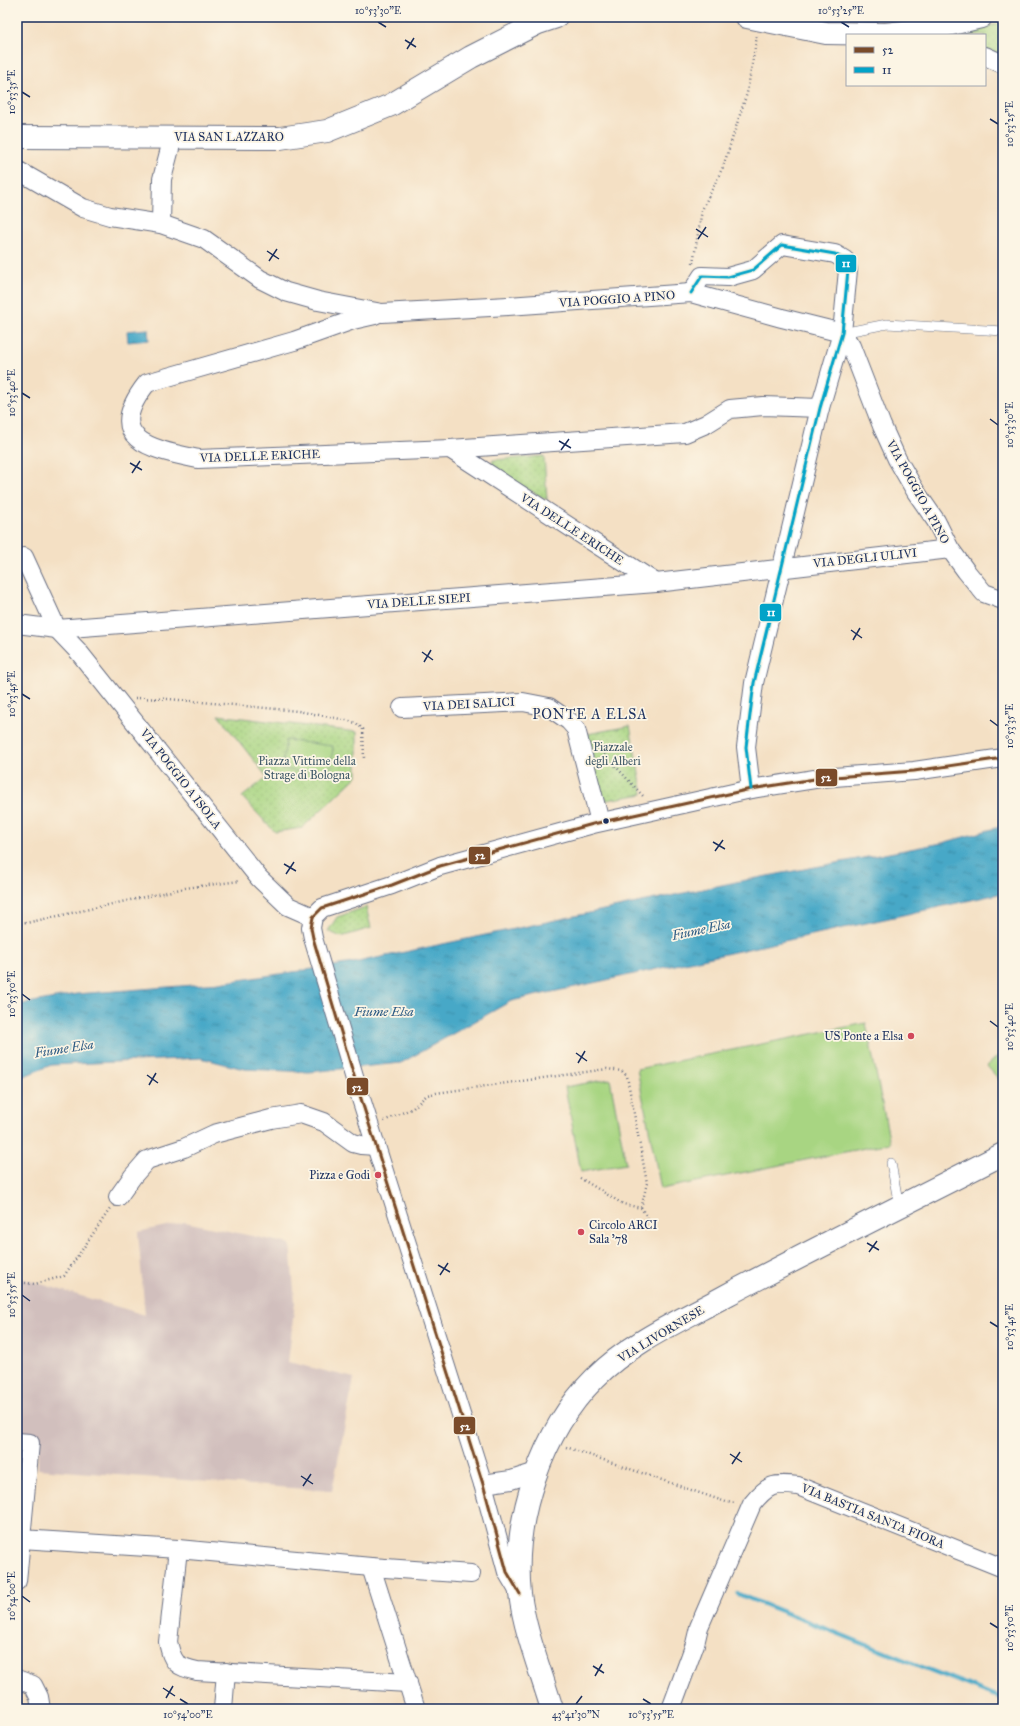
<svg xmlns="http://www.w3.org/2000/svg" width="1020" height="1726" font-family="'IM FELL Great Primer',serif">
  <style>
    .industrial { fill: #d1bfbd }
    .grass { fill: url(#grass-dots); stroke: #628270 }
    .garden { fill: #a8d582; stroke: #628270 }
    .water { fill: url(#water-ripples); stroke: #316c92 }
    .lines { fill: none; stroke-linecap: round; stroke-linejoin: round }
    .stream { stroke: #47a8c7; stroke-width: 4.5 }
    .lane-casing { stroke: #676d82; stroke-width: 10 }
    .street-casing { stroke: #676d82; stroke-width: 20 }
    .secondary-casing { stroke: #676d82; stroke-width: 24 }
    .primary-casing { stroke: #676d82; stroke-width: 24 }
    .path { stroke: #676d82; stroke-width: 2.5; stroke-dasharray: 1 3; stroke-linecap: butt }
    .lane { stroke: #fff; stroke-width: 9 }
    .street { stroke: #fff; stroke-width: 18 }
    .secondary { stroke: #fff; stroke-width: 22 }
    .primary { stroke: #fff; stroke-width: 22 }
    .bus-1-casing { stroke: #fcf5e5; stroke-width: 6 }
    .bus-2-casing { stroke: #fcf5e5; stroke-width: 6 }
    .bus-1 { stroke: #7a4b2a; stroke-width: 3 }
    .bus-2 { stroke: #01a3c8; stroke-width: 3 }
    .ticks { fill: none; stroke: #1b2f5e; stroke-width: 1.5 }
    .bus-dot { fill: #1b2f5e; stroke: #fcf5e5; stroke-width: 1.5 }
    .poi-dot { fill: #d1495b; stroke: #fcf5e5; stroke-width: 1.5 }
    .labels { text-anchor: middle; stroke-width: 3.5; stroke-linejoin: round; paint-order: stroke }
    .street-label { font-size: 12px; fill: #1b2f5e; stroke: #fcf5e5 }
    .park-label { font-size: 12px; fill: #3e5867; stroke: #fcf5e5 }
    .poi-label { font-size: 12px; fill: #1b2f5e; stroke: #fcf5e5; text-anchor: end }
    .water-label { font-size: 13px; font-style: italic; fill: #2a5983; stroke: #fcf5e5 }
    .quarter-label { font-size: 14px; letter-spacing: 1px; fill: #1b2f5e; stroke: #fcf5e5 }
    .line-badge { stroke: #fcf5e5; stroke-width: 1.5 }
    .badge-label { font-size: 11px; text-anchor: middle; font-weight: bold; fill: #fff }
    .neatline { fill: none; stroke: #1b2f5e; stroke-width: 1.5 }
    .ticks-label { font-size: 10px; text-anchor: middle; fill: #1b2f5e }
  </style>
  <defs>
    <pattern id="grass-dots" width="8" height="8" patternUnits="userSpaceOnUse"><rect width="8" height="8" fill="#a8d582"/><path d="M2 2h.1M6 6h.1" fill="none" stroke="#90b773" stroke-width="1.8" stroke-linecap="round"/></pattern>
    <pattern id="water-ripples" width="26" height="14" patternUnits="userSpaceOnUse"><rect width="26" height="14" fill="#47a8c7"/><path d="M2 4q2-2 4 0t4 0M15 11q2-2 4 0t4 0" fill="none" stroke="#3a89a5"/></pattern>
  </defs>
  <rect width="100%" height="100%" fill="#fcf5e5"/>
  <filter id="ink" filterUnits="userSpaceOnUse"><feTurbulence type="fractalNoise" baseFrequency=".025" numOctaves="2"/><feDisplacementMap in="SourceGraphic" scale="8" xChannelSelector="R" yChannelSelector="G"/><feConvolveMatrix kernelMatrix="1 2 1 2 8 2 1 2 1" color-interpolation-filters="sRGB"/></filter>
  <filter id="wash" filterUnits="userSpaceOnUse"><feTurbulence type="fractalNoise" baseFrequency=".012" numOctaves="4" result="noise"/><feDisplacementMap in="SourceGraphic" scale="16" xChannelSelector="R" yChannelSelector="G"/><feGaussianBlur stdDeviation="0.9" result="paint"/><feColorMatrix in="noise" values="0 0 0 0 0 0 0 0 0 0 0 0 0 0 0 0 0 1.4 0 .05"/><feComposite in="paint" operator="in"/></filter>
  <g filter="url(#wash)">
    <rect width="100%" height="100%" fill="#f4e0c4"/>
    <path class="industrial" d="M185,1222l105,22 5,58 -7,60 66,16 -22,113 -294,-22v-33l-21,1v-160l128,38 -7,-83z"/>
    <g class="grass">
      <path d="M1003,23v21l-6,11 -12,-6v-14h-21l7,-6z"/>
      <path d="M544,456l3,44 -54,-30 -2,-5 2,-5z"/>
      <path d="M218,715l139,17v44l-55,52 -27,4 -33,-35 25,-20z"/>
      <path d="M630,726l13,68 -41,7 -15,-67z"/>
      <path d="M366,907l5,21 -30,9 -13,-6 9,-14z"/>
    </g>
    <g class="garden">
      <path d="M286,740l47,6 -3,29 -48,-6z"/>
      <path d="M866,1023l24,120 -229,46 -24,-120z"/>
      <path d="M1003,1051v33l-16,-18z"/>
      <path d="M610,1079l16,85 -45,8 -16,-85z"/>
    </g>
    <g class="water">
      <path d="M148,329l1,11 -21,2 -1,-11z"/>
      <path d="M1003,826v67l-492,108 -110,62 -92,9 -65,-3 -43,-11 -150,7 -34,14v-74l60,-11 142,-11 134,-20 383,-81 206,-39z"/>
    </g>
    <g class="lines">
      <path class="stream" d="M738,1594l265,105"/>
    </g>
  </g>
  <g filter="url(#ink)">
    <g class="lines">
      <defs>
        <g id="lane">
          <path d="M842,333l45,-9 116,7"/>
          <path d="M891,1163l8,43"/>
        </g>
        <g id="street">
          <path d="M985,56l18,8"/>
          <path d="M17,170l66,38 27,8 51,8 43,15 56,40 26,13 32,9 64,12 126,-7 183,-13 91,25 60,15 9,13 31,80 15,33 19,33 20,29 14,28 16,22 18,22 19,7"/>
          <path d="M161,224l1,-45 11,-42"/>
          <path d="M691,293l11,-17 26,1 25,-7 29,-25 53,9 10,6 3,10 -6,63 -22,75 -66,275 -8,64 5,42"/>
          <path d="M375,315l-22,5 -59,21 -147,42c-45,57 4,66 51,76l252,-10 235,-16 21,-9 24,-15 33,-3 57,2"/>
          <path d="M450,449l206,134"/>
          <path d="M24,557l33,72 21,22 181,227 29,28 25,11"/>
          <path d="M17,624l40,5 599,-46 294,-34"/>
          <path d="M402,708l121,-6 26,5 20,14 7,8 24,93"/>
          <path d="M118,1197l15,-21 14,-16 37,-12 30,-14 57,-15 30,-5 23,8 29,21 8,2 15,1"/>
          <path d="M17,1442l13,1 -9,96 157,10 193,18 100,7"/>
          <path d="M483,1484l28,-4 25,-8"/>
          <path d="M178,1549l-10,93c5,22 8,24 29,29l211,12"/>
          <path d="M371,1567l45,142"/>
          <path d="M17,1581l4,-42"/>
          <path d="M520,1594l-13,-22 -24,-88 -126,-398 -44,-148 -2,-10 2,-11 9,-9 70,-23 48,-19 153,-42 158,-35 70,-11 93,-7 89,-13"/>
          <path d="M17,1679l16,6 6,12 2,12"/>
          <path d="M223,1709l3,-37"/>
          <path d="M671,1709l24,-65 4,-17 53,-123c16,-20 22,-21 46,-18l205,82"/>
        </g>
        <g id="secondary">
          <path d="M747,17l79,16 60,1 44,-5 51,-12"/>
          <path d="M17,137l263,1 47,-7 64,-26 80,-48 67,-34 18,-6"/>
        </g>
        <path id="primary" d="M552,1709c-11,-37 -27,-76 -32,-115 -8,-75 22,-163 75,-216 37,-37 87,-58 132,-83 91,-48 184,-94 276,-141"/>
      </defs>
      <use href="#lane" class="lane-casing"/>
      <use href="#street" class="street-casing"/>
      <use href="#secondary" class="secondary-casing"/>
      <use href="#primary" class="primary-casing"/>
      <g class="path">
        <path d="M693,263l9,-53 21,-43 24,-74 10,-57"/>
        <path d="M135,698l34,1 129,12 48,9 10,3 7,6 1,30"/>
        <path d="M599,748l44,48"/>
        <path d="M17,925l168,-37 55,-7"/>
        <path d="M384,1121l29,-13 14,-13 9,-2 171,-24 15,2 5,5 20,107 -6,25"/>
        <path d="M580,1178l43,26 18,4 9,14"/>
        <path d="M17,1282l18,2 29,-8 46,-67"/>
        <path d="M566,1447l160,55 10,1"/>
      </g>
      <use href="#lane" class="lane"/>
      <use href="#street" class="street"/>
      <use href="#secondary" class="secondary"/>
      <use href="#primary" class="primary"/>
      <defs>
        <path id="bus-1" d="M520,1594l-13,-22 -24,-88 -126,-398 -44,-148 -2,-10 2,-11 9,-9 70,-23 48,-19 153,-42 158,-35 70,-11 93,-7 89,-13"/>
        <path id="bus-2" d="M691,293l11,-17 26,1 25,-7 29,-25 53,9 10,6 3,10 -6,63 -22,75 -66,275 -8,64 5,42"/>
      </defs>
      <use href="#bus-1" class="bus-1-casing"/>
      <use href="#bus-2" class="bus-2-casing"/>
      <use href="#bus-1" class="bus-1"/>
      <use href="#bus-2" class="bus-2"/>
    </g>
  </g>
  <path class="ticks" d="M378,22l8,5M841,22l8,5M405,40l11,7M407,49l7,-11M22,92l8,5M990,119l8,5M696,229l12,8M698,239l8,-12M267,251l12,8M269,261l8,-12M22,393l8,5M990,419l8,6M559,441l12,7M561,450l8,-11M130,463l12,7M132,473l8,-12M851,630l11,8M853,640l7,-12M422,652l11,8M424,662l7,-12M22,694l8,5M990,720l8,6M713,842l12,7M715,851l8,-11M284,864l12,7M286,874l8,-12M22,994l8,6M990,1021l8,6M576,1053l11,8M578,1063l7,-12M147,1075l11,8M149,1085l7,-12M867,1243l12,7M869,1252l8,-11M438,1265l12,7M440,1275l8,-12M22,1295l8,6M990,1322l8,5M730,1454l12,8M732,1464l8,-12M301,1476l12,8M303,1486l8,-12M22,1596l8,6M990,1623l8,5M593,1666l11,7M595,1676l7,-12M163,1688l12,8M166,1698l7,-12M180,1699l8,5M643,1699l8,5M576,1704l6,-8"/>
  <circle class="bus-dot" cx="606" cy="821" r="3.5"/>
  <g class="poi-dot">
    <circle cx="911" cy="1036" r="4"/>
    <circle cx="378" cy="1175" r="4"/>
    <circle cx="581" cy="1232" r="4"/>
  </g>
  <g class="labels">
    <g class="street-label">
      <text x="229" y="141">VIA SAN LAZZARO</text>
      <text transform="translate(617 299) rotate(-4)" y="4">VIA POGGIO A PINO</text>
      <text transform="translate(260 456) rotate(-2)" y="4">VIA DELLE ERICHE</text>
      <text transform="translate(918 492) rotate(61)" y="4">VIA POGGIO A PINO</text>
      <text transform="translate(572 529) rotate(33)" y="4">VIA DELLE ERICHE</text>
      <text transform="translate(865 558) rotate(-6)" y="4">VIA DEGLI ULIVI</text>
      <text transform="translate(419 601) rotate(-4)" y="4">VIA DELLE SIEPI</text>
      <text transform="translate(469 704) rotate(-3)" y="4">VIA DEI SALICI</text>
      <text transform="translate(181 779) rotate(52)" y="4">VIA POGGIO A ISOLA</text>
      <text transform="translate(661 1334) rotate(-31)" y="4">VIA LIVORNESE</text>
      <text transform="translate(873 1516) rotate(22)" y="4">VIA BASTIA SANTA FIORA</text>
    </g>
    <g class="park-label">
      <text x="613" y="751">Piazzale<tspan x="613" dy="14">degli Alberi</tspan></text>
      <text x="307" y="765">Piazza Vittime della<tspan x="307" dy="14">Strage di Bologna</tspan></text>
    </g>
    <g class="poi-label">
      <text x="903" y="1040">US Ponte a Elsa</text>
      <text x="370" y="1179">Pizza e Godi</text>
      <text x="589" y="1229" text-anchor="start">Circolo ARCI<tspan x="589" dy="14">Sala '78</tspan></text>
    </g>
    <g class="water-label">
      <text transform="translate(701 929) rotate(-12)" y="5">Fiume Elsa</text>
      <text x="384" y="1016">Fiume Elsa</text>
      <text transform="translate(64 1048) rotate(-9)" y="5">Fiume Elsa</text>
    </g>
    <g class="quarter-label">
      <text x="590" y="719">PONTE A ELSA</text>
    </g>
  </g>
  <g class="line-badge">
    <rect x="835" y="254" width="22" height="19" rx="4" fill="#01a3c8"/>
    <rect x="759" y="603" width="23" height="19" rx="4" fill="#01a3c8"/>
    <rect x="815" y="768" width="23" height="19" rx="4" fill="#7a4b2a"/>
    <rect x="468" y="846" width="23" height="19" rx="4" fill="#7a4b2a"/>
    <rect x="346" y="1077" width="23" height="19" rx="4" fill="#7a4b2a"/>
    <rect x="453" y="1416" width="23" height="19" rx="4" fill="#7a4b2a"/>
  </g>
  <g class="badge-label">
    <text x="846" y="267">11</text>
    <text x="771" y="616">11</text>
    <text x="826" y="781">52</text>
    <text x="480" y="859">52</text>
    <text x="357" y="1091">52</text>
    <text x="465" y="1430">52</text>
  </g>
  <rect width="1020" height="1726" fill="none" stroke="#fcf5e5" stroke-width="44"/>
  <rect x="846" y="34" width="140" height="52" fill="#fcf5e5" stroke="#a2a6af"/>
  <rect x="854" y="47" width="20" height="6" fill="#7a4b2a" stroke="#a2a6af"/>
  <text x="882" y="54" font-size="12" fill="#1b2f5e">52</text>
  <rect x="854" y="67" width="20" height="6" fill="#01a3c8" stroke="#a2a6af"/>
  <text x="882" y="74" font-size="12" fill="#1b2f5e">11</text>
  <rect x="22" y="22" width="976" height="1682" class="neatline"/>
  <g class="ticks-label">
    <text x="378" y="14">10°53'30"E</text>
    <text x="841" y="14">10°53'25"E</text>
    <text transform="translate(11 92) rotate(-90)" y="4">10°53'35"E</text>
    <text transform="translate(1009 124) rotate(-90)" y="4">10°53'25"E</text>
    <text transform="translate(11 393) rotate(-90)" y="4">10°53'40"E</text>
    <text transform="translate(1009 425) rotate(-90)" y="4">10°53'30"E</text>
    <text transform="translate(11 694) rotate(-90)" y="4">10°53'45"E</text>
    <text transform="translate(1009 726) rotate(-90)" y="4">10°53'35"E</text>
    <text transform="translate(11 994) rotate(-90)" y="4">10°53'50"E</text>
    <text transform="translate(1009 1027) rotate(-90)" y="4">10°53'40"E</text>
    <text transform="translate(11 1295) rotate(-90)" y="4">10°53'55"E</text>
    <text transform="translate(1009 1327) rotate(-90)" y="4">10°53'45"E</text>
    <text transform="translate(11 1596) rotate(-90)" y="4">10°54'00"E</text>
    <text transform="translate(1009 1628) rotate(-90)" y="4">10°53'50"E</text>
    <text x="188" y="1718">10°54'00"E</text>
    <text x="576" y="1718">43°41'30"N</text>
    <text x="651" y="1718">10°53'55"E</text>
  </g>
</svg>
